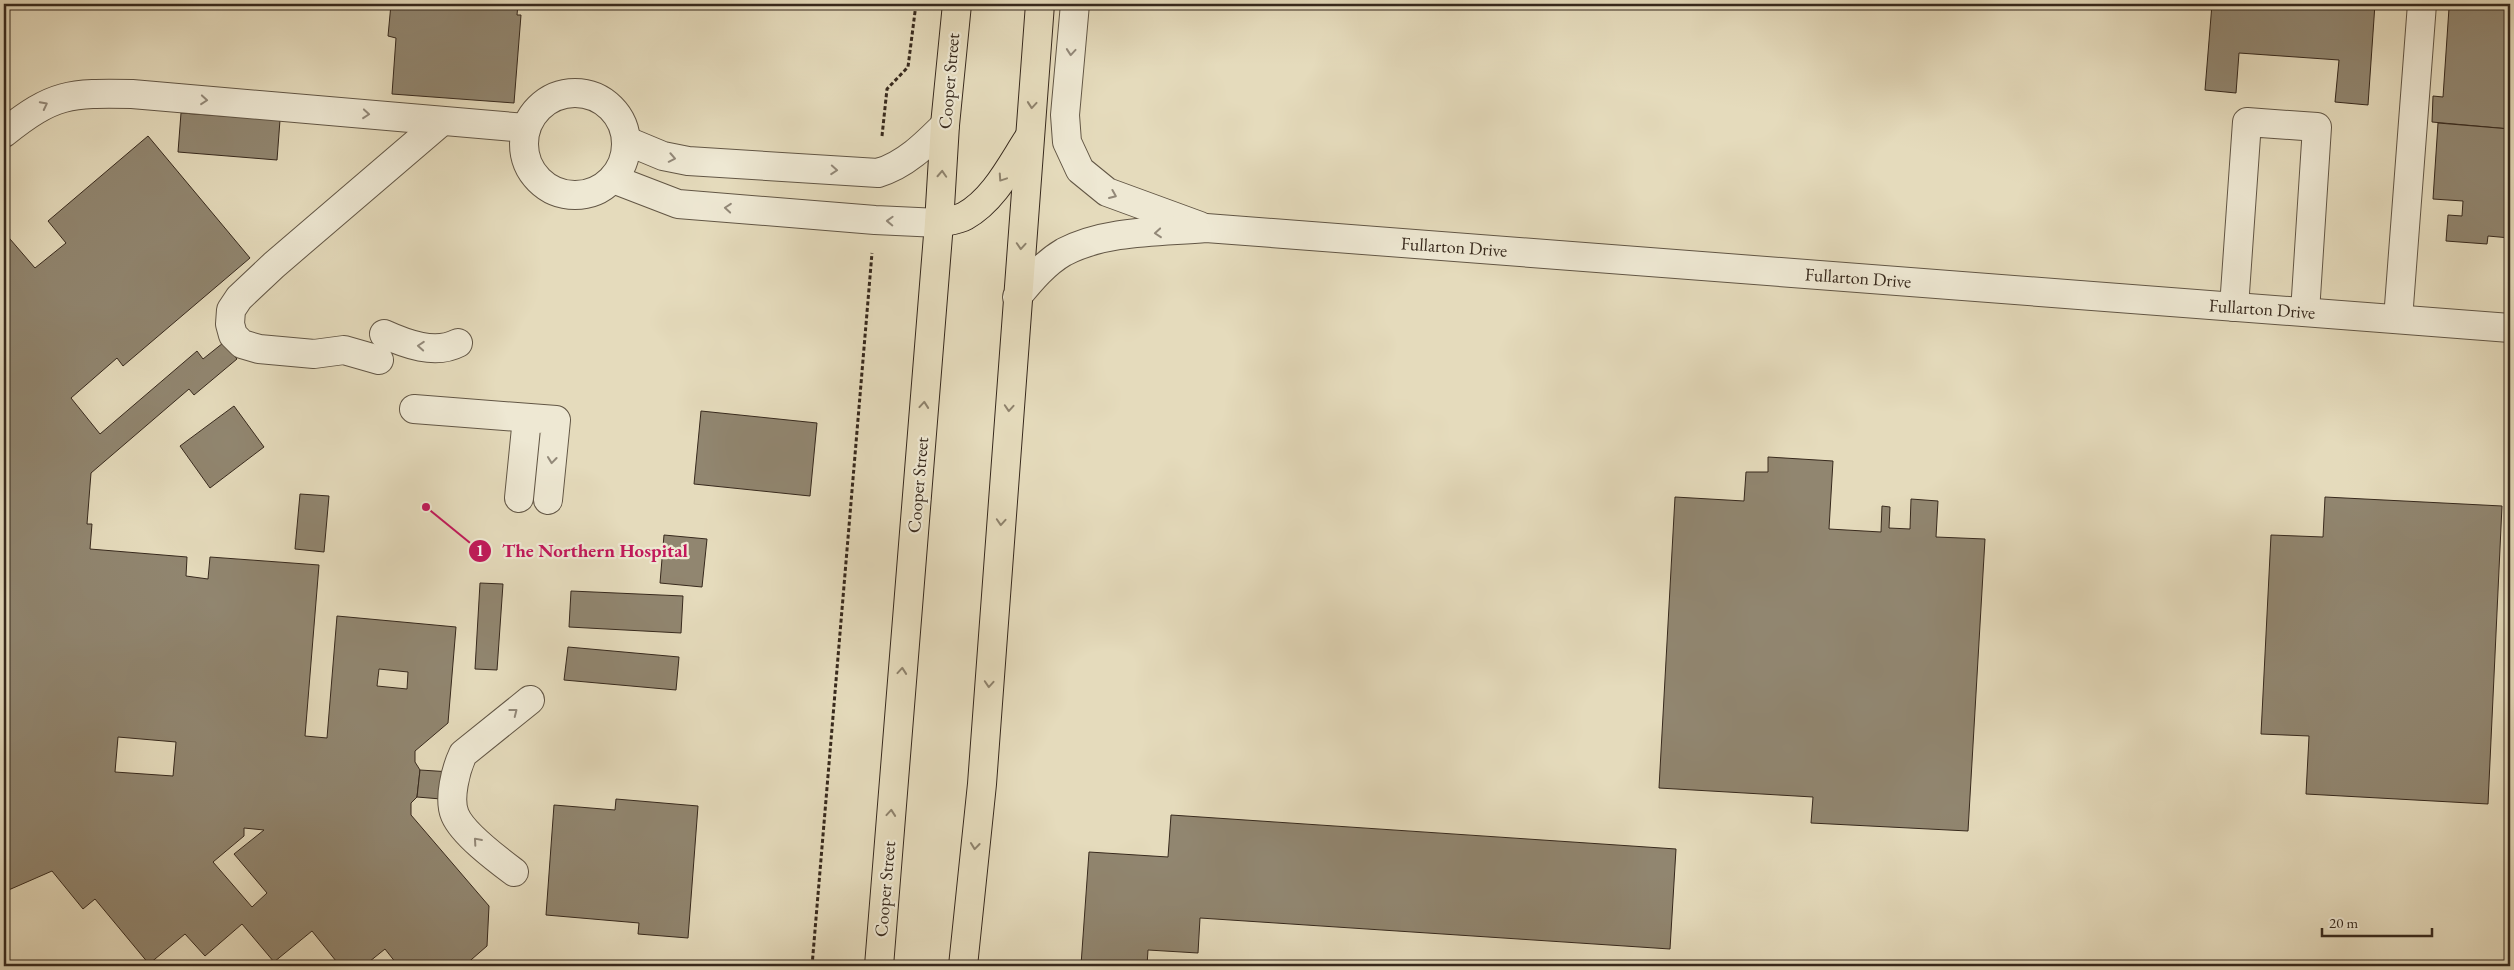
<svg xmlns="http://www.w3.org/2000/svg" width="2514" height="970" font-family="'EB Garamond',serif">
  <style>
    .building { fill: #918670; stroke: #37291d; fill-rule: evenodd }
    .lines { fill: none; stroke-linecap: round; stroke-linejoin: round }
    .minor-casing { stroke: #625645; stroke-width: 30 }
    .major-casing { stroke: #37291d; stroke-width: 30 }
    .path { stroke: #37291d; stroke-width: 3; stroke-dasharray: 4 2.5; stroke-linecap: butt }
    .minor { stroke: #eee8d3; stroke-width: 28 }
    .major { stroke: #e5dbbc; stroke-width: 28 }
    .oneway { stroke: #928878 }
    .oneway2 { stroke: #8e826c }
    .labels { text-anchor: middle; stroke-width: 4.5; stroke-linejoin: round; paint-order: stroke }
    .street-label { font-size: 18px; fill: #37291d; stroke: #eee8d3 }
    .leader { fill: none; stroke: #c2185b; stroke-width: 2 }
    .callout-dot { fill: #c2185b; stroke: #eee8d3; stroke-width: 2 }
    .mark-label { font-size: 15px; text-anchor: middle; font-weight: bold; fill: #fff }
    .callout-label { font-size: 19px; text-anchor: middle; font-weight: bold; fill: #c2185b; stroke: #eee8d3; stroke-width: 4.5; stroke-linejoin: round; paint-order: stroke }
  </style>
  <rect width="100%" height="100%" fill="#e5dbbc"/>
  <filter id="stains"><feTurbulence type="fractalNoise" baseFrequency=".004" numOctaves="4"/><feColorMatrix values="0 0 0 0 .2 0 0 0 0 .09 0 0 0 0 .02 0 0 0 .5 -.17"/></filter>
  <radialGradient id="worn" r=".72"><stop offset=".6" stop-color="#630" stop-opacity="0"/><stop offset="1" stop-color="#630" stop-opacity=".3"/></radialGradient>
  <g class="building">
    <path d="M391,4h127l-1,11h4l-7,88 -122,-9 4,-56 -8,-2z"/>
    <path d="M2212,4h163l-7,101 -33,-3 4,-42 -100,-7 -3,40 -31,-3z"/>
    <path d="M2441,4h69v125l-78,-7 1,-26 10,1 6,-89h-9z"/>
    <path d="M181,113l99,7 -3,40 -99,-8z"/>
    <path d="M2438,123l72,6v109l-22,-2 -1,8 -41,-3 2,-26 14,1 1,-15 -30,-2z"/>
    <path d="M148,136l102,122 -127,108 -6,-8 -46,40 29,36 97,-83 6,8 20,-16 14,16 -43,36 -5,-6 -98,84 -4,51h5l-2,25 97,8 -1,19 22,3 2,-22 109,8 -14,171 22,2 10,-122 119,11 -8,96 -33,28v11l5,8 -3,27 -6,6v12l78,91 -2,40 -23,20h-72l4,-3 -11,-14 -21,17h-24l-28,-35 -38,31 -32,-38 -37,32 -20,-22 -36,30 -54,-65 -12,10 -31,-38 -48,21v-660l31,36 31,-25 -18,-22zM379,669l29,3 -1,17 -30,-3zM118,737l58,5 -3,34 -58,-4zM244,828l20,2 -30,24 33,39 -15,14 -39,-45 31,-26z"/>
    <path d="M234,406l30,41 -54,41 -30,-42z"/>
    <path d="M701,411l116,12 -7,73 -116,-12z"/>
    <path d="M1768,457l65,4 -4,68 52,3 1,-26 8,1 -1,21 21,1 1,-30 27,2 -2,36 49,2 -17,292 -157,-8 2,-26 -154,-9 16,-291 69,4 2,-29h22z"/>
    <path d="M300,494l29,2 -5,56 -29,-3z"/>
    <path d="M2325,497l177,9 -14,298 -182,-10 3,-58 -48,-2 10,-199 52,2z"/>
    <path d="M664,535l43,4 -5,48 -42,-4z"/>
    <path d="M480,583l23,1 -6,86 -22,-1z"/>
    <path d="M571,591l112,5 -2,37 -112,-6z"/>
    <path d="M568,647l111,10 -3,33 -112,-10z"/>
    <path d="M420,770l47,3 -2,28 -48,-4z"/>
    <path d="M616,799l82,7 -10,132 -50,-4 1,-11 -93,-8 8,-110 61,5z"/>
    <path d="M1171,815l505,34 -6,100 -470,-31 -2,35 -50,-3 -1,16 -66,-1 8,-113 79,5z"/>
  </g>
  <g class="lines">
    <defs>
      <g id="minor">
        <path d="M1075,4l-10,111 2,27 13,28 27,22 93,34"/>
        <circle cx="575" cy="144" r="51"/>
        <path d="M4,133c50,-40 65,-40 128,-39l394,34"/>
        <path d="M627,141l36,15 25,5 190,12c27,-8 47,-28 67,-48"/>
        <path d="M613,179l65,25 197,16 64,3"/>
        <path d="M1017,297c14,-17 28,-34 47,-45 42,-22 96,-20 142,-24l1304,100"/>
        <path d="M2234,307l13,-185 70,5 -12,185"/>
        <path d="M2398,319l24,-315"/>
        <path d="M384,334c22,10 51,21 74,9"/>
        <path d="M379,360l-35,-10 -30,4 -55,-5 -17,-5 -9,-9 -3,-11 1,-14 8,-12 35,-33 167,-143"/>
        <path d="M414,409l142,11 -8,80"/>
        <path d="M519,498l8,-80"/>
        <path d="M514,872c-16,-12 -51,-38 -59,-57 -7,-16 1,-46 8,-61l67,-54"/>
      </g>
      <g id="major">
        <path d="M939,223c8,-2 19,-3 26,-7 29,-16 46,-51 63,-77"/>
        <path d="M879,966l60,-743 6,-98 12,-121"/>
        <path d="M963,966l19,-182 58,-780"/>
      </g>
    </defs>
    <use href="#minor" class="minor-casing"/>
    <use href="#major" class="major-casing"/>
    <g class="path">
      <path d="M882,136l5,-47 21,-22 8,-63"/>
      <path d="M812,966l60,-713"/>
    </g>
    <use href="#minor" class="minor"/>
    <use href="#major" class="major"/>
  </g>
  <defs><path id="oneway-chevron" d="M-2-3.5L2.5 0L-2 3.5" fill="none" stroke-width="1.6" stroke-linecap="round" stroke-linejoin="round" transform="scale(1.25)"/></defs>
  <g class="oneway">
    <use href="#oneway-chevron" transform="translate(1071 52) rotate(95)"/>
    <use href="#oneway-chevron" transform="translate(204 100) rotate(5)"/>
    <use href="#oneway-chevron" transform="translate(44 105) rotate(-27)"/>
    <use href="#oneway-chevron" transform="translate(366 114) rotate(5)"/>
    <use href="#oneway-chevron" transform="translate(672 158) rotate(11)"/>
    <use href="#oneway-chevron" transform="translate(834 170) rotate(4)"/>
    <use href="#oneway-chevron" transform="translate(1113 195) rotate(23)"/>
    <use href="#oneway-chevron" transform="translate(728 208) rotate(-175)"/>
    <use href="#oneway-chevron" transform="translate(890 221) rotate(-178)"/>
    <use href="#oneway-chevron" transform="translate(1158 233) rotate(175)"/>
    <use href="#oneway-chevron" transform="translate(421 346) rotate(-176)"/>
    <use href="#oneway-chevron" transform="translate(552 460) rotate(96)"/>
    <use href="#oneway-chevron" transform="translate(514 712) rotate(-38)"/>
    <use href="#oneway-chevron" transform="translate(477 841) rotate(-131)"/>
  </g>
  <g class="oneway2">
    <use href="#oneway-chevron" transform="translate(1032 105) rotate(95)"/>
    <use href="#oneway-chevron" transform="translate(942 174) rotate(-87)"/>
    <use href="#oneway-chevron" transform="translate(1002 178) rotate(124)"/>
    <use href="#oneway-chevron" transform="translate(1021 246) rotate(94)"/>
    <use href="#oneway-chevron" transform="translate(924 405) rotate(-85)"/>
    <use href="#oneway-chevron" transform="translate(1009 408) rotate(94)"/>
    <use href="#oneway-chevron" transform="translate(1001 522) rotate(94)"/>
    <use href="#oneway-chevron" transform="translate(902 671) rotate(-85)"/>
    <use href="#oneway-chevron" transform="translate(989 684) rotate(94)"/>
    <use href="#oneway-chevron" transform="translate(891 813) rotate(-85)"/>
    <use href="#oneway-chevron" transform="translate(975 846) rotate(96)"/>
  </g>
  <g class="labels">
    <g class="street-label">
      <text transform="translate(949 81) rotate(-85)" y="6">Cooper Street</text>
      <text transform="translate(1454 247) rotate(4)" y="6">Fullarton Drive</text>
      <text transform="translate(1858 278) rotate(4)" y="6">Fullarton Drive</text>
      <text transform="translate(2262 309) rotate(4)" y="6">Fullarton Drive</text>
      <text transform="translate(918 485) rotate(-85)" y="6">Cooper Street</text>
      <text transform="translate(885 889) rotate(-85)" y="6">Cooper Street</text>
    </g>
  </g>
  <path class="leader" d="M426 507L480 551"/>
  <g class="callout-dot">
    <circle cx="426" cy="507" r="5"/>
    <circle cx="480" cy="551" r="12"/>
  </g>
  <g class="mark-label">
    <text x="480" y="556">1</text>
  </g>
  <g class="callout-label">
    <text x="595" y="557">The Northern Hospital</text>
  </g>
  <rect width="2514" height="970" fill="none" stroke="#e5dbbc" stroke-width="20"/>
  <rect x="5" y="5" width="2504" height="960" fill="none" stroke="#37291d" stroke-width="2.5"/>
  <rect x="10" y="10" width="2494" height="950" fill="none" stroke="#37291d"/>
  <path d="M2322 928v8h110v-8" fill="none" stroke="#37291d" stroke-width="2.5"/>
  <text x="2329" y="928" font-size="15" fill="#37291d" stroke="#eee8d3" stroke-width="4" paint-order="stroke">20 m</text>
  <rect width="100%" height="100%" filter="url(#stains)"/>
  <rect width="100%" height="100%" fill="url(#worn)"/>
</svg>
